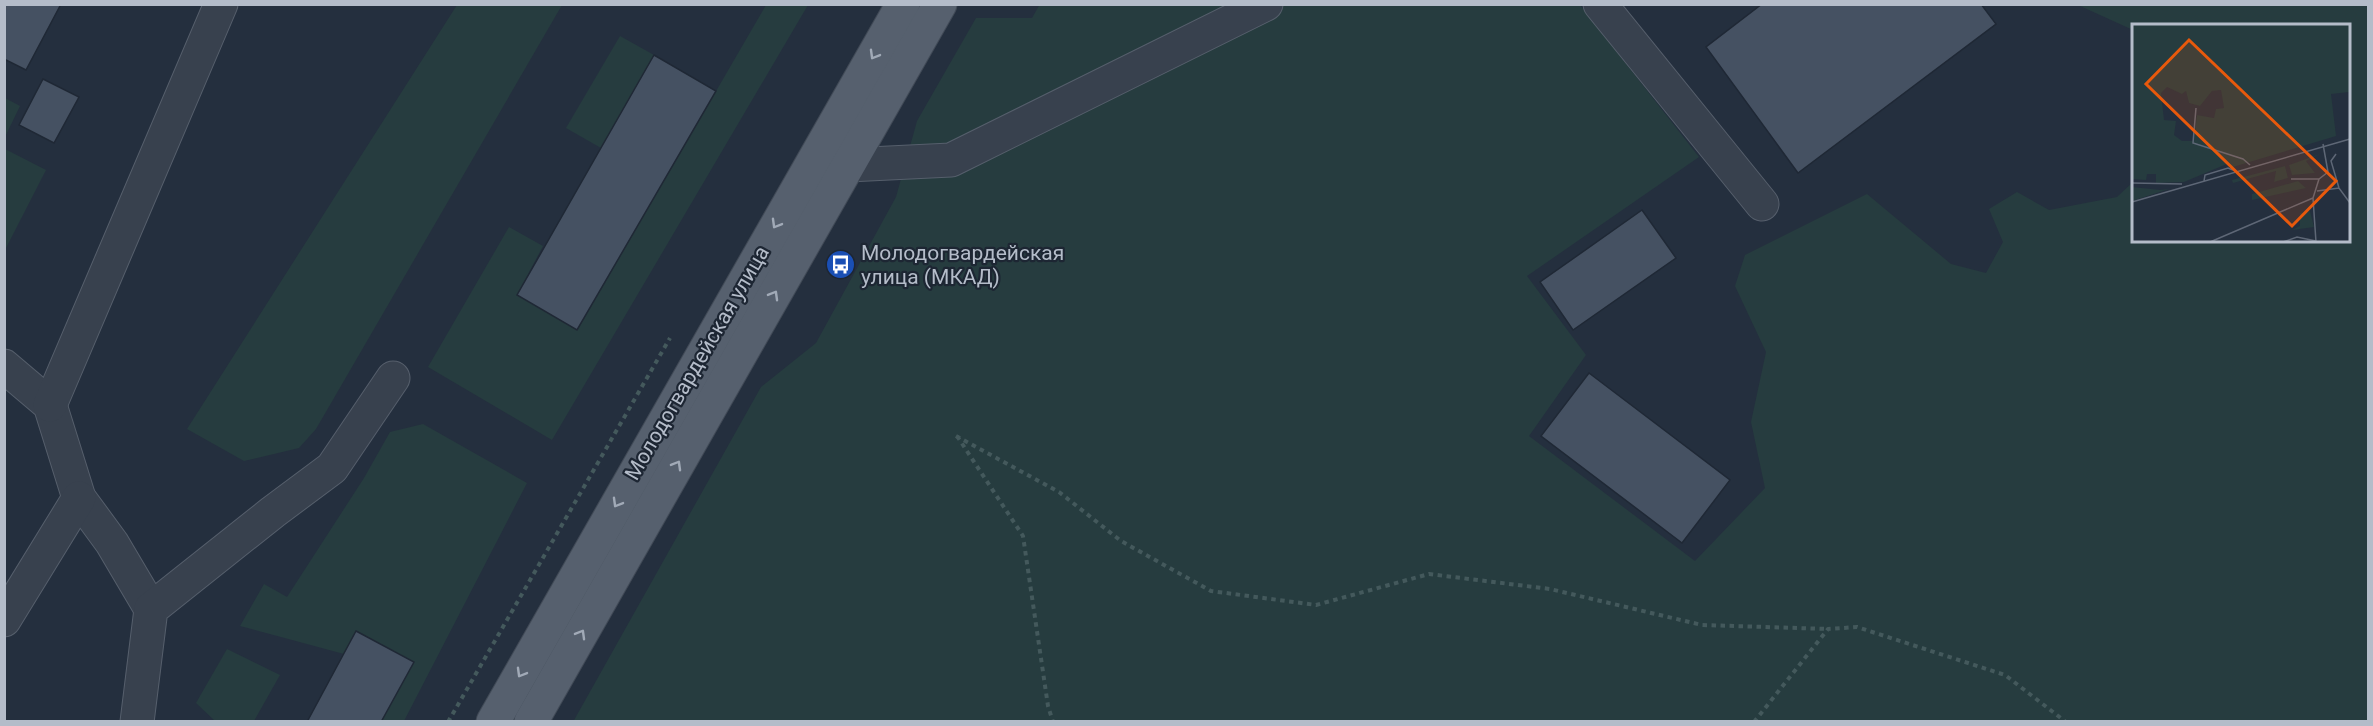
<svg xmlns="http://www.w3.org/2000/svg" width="2373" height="726" font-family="Roboto,sans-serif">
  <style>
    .green { fill: #263c3f }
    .building { fill: #455162; stroke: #1f2835; stroke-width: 1.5 }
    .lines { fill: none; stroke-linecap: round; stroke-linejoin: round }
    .minor-casing { stroke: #565f6c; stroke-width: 35 }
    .major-casing { stroke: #414a57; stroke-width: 35 }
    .path { stroke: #44595c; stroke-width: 4; stroke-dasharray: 4.5 4.5; stroke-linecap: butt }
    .minor { stroke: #38414e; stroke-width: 33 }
    .major { stroke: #56606e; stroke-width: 33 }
    .oneway { stroke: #a1aab7 }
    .labels { text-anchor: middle; stroke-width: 4.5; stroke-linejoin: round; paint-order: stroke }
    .poi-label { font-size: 21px; fill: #b4bcc9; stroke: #1d2633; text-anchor: start }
    .street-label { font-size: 21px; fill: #b4bcc9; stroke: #1d2633 }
    .inset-road { fill: none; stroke: #5e6776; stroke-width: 1.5 }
    .view { fill: #e8590c; fill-opacity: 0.15; stroke: #e8590c; stroke-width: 3 }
    .inset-edge { fill: none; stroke: #b4bcc9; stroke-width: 3 }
  </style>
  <rect width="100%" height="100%" fill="#242f3e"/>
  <g class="green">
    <path d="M1040,4l540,1 119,152 -172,119 59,79 -57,81 166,125 70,-73 -14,-66 15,-70 -31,-66 10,-31 122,-61 84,70 35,9 17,-31 -14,-33 28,-17 32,18 68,-13 16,-15v58h215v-214h-215v4l-55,-25h290v716l-1795,1 188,-335 55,-44 80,-146 21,-76 59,-103h56z"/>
    <path d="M457,5h105l-246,424 -17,19 -55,13 -57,-32z"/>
    <path d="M766,5h42l-256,435 -124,-73 81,-140 34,19 -26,49 61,34z"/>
    <path d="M620,36l34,19 -53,93 -35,-20z"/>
    <path d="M5,98l15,8 -15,31z"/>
    <path d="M5,149l41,21 -41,80z"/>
    <path d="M423,424l104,59 -123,238h-23l32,-59 -56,-31 -13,23 -104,-28 24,-42 23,13 77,-119 26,-46z"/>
    <path d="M227,649l53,26 -26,46h-39l-19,-18z"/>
  </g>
  <g class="building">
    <path d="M4,4h57l-35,66 -22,-11z"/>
    <path d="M1762,4h219l15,20 -198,149 -92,-126z"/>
    <path d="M654,55l62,36 -139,239 -60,-35z"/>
    <path d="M43,79l36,18 -25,46 -35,-18z"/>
    <path d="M1642,210l34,48 -103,72 -33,-48z"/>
    <path d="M1589,373l141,107 -48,63 -141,-107z"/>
    <path d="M356,631l58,31 -33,60h-74z"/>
  </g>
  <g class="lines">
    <defs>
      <g id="minor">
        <path d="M1600,4l162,200"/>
        <path d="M848,165l103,-5 315,-156"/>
        <path d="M4,366l46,39 29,93 33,45 39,66"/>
        <path d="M50,405l171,-401"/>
        <path d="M4,620l75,-122"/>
        <path d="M137,722l14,-113 122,-97 59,-44 61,-90"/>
      </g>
      <g id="major">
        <path d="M493,722l410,-718"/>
        <path d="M531,722l409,-718"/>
      </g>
    </defs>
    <use href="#minor" class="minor-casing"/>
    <use href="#major" class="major-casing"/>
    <g class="path">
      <path d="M956,436l103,56 62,49 90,50 105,14 113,-31 121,15 152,36 126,4"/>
      <path d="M957,436l66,100 25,170 5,16"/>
      <path d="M448,722l222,-384"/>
      <path d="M1754,722l74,-93 29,-2 148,48 61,47"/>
    </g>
    <use href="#minor" class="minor"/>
    <use href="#major" class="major"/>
  </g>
  <defs><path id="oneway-chevron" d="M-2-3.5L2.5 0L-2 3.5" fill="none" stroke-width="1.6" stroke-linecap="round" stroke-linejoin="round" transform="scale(1.5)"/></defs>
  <g class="oneway">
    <use href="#oneway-chevron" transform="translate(874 55) rotate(120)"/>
    <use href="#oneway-chevron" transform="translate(776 224) rotate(120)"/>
    <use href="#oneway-chevron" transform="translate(774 295) rotate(-60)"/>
    <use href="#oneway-chevron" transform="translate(677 465) rotate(-60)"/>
    <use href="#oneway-chevron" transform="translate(617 503) rotate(120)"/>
    <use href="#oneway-chevron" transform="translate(581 634) rotate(-60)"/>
    <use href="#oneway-chevron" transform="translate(521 673) rotate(120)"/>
  </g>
  <defs>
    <symbol id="bus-disc" viewBox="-11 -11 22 22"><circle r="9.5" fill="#1a4fb4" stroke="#1d2633"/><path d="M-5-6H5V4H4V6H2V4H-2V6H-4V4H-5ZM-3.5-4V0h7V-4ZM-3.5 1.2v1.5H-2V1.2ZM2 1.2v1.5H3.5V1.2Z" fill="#fff"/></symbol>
  </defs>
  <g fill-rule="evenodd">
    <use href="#bus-disc" x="824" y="248" width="33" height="33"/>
  </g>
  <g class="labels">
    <g class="poi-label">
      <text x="861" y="260">Молодогвардейская<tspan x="861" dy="24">улица (МКАД)</tspan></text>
    </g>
    <g class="street-label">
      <text transform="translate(697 363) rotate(-60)" y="7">Молодогвардейская улица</text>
    </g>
  </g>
  <g transform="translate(2132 24)">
    <rect width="218" height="218" fill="#242f3e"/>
    <path d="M0,0h217v68l-18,2 5,42 -103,31 -4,-4 -45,19 -28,1v-9h-9l-1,6 -14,-1zM35,63l15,7 4,-3 3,12 11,3 12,-15 9,-1 3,18 -8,1 -2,9 -17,-3 -3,26h-12l-8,-6 2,-14 -12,-1 -3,-27zM188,130l-14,7 9,12 -23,2 -3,-10zM153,142l3,12 -14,4 2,-11 -43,12 -1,-3zM166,157l8,7 -54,12v-6zM0,163l28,3 9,-1 -37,12zM178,187l4,16 -22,3 8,-4v-13z" fill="#263c3f" fill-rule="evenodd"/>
    <path class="inset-road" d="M64,84l-3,35 50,16 7,6M204,130l-5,7 8,27M159,155h28l9,-7 -5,-28M72,157l1,-6 23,-7 5,2M0,159l50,1M185,167l22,-3 11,15M0,178l218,-63M78,218l103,-44M151,218l14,-5 19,4M184,218l-3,-44 6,-19"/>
    <path class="view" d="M57,16l147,141 -44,45 -146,-142z"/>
    <rect width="218" height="218" class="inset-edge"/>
  </g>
  <rect width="2373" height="726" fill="none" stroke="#b4bcc9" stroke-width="12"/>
</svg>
